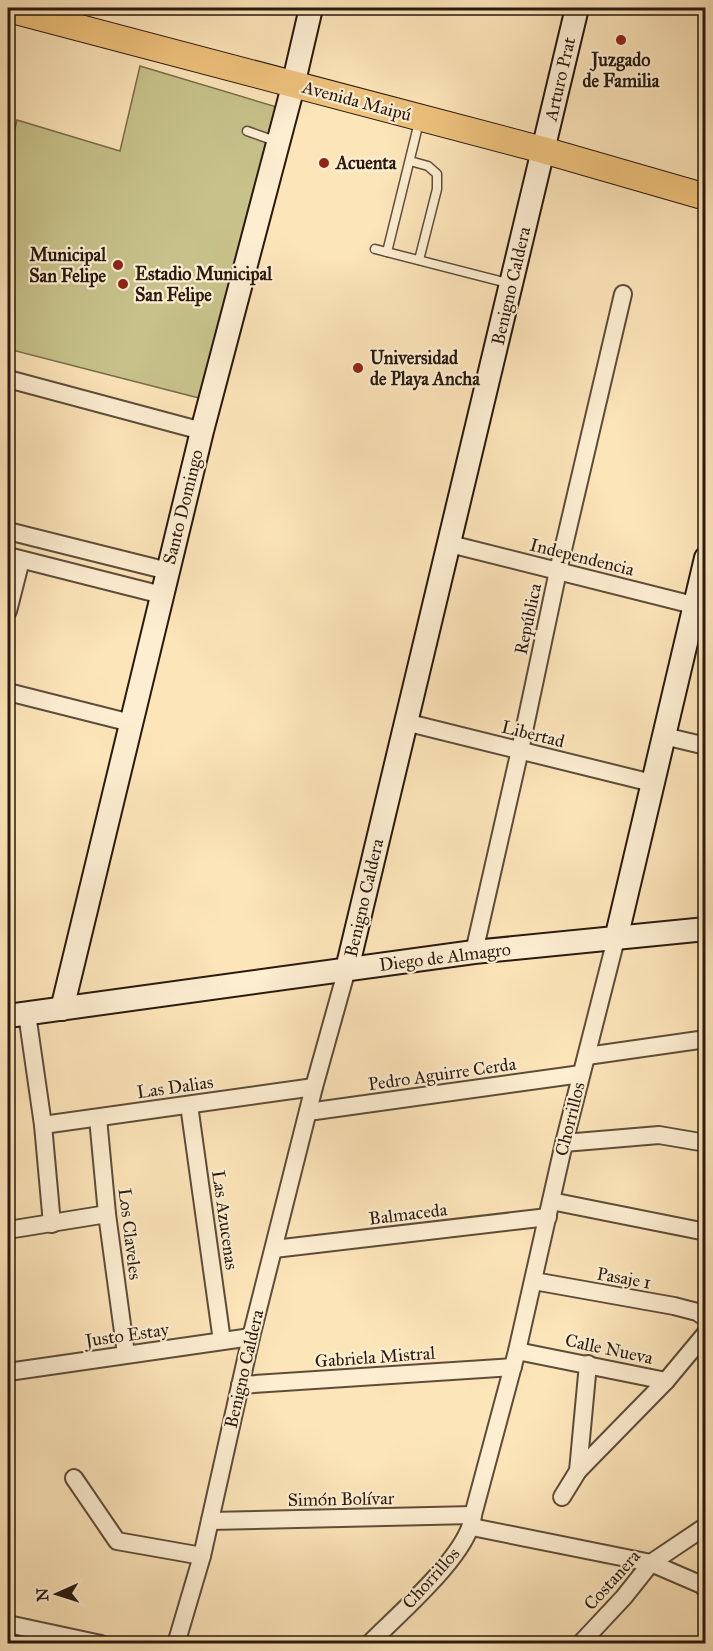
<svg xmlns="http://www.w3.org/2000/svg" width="713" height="1651" font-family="'IM FELL Great Primer',serif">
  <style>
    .garden { fill: #c7c28a; stroke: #786e4c; stroke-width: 1.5 }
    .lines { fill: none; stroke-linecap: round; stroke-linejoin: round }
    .lane-casing { stroke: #5e4c39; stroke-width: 11 }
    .street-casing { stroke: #5e4c39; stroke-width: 20 }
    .secondary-casing { stroke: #29190e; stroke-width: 26 }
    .primary-casing { stroke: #29190e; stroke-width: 28 }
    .lane { stroke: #fdeed2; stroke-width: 8 }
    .street { stroke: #fdeed2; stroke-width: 16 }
    .secondary { stroke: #fdeed2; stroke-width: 22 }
    .primary { stroke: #eec27c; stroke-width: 26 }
    .poi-dot { fill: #8f2418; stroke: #fdeed2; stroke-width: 2 }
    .labels { text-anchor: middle; stroke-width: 4.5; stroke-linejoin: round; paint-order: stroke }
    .poi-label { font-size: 18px; font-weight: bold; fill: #29190e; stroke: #fdeed2; text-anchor: start }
    .street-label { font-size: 18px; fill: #29190e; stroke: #fdeed2 }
  </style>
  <rect width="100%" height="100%" fill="#fce5b9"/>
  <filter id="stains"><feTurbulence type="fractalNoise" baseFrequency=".00333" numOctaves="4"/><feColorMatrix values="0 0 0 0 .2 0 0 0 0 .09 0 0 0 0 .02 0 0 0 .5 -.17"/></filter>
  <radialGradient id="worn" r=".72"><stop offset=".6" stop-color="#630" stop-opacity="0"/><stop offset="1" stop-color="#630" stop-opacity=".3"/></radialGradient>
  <path class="garden" d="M140,66l140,42 -81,290 -191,-49v-192l9,-37 103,31z"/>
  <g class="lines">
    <defs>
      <g id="lane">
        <path d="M247,131l31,11"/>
        <path d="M410,161l18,5 9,8v15l-18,71"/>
        <path d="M375,249l136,35"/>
        <path d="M387,252l32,-130"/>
      </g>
      <g id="street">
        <path d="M8,379l194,52"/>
        <path d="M8,531l160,40"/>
        <path d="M450,544l255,64"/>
        <path d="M8,556l154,39"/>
        <path d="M8,611l13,-51"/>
        <path d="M8,692l123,31"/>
        <path d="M405,722l247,61"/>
        <path d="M664,736l42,10"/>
        <path d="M474,952l46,-202 38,-179 65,-277"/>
        <path d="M27,1014l16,111 9,99"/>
        <path d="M587,1056l119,-17"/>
        <path d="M189,1105l33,236"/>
        <path d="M308,1112l273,-38"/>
        <path d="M98,1118l9,96 19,140"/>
        <path d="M43,1125l271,-38"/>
        <path d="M564,1143l95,-8 47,8"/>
        <path d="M551,1201l155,31"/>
        <path d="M8,1230l99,-16"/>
        <path d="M274,1249l274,-32"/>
        <path d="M534,1281l140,25 23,6 9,6"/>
        <path d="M517,1351l149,30"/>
        <path d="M8,1372l243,-35"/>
        <path d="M240,1385l273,-18"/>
        <path d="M578,1471l88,-90 40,-48"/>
        <path d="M74,1478l43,63 85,15"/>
        <path d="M562,1497l16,-26 10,-107"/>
        <path d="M210,1521l263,-6"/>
        <path d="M472,1527l179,36 51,22 4,5"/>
        <path d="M8,1624l93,20"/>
        <path d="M176,1644l26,-88 49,-219 63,-250 33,-118"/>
        <path d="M369,1644c28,-29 101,-90 104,-129l44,-164 47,-208 52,-204"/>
        <path d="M580,1644l44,-47 27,-34 55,-37"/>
      </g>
      <g id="secondary">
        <path d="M616,939l90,-381"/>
        <path d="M347,969l230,-961"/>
        <path d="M62,1009l140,-578 89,-337 20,-86"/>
        <path d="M8,1016l466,-64 232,-23"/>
      </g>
      <path id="primary" d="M8,9l535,141 163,47"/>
    </defs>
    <use href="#lane" class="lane-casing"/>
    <use href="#street" class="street-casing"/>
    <use href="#secondary" class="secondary-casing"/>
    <use href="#primary" class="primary-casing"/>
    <use href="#lane" class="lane"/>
    <use href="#street" class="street"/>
    <use href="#secondary" class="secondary"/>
    <use href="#primary" class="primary"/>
  </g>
  <g class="poi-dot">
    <circle cx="621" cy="40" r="6"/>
    <circle cx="324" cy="163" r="6"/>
    <circle cx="118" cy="265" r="6"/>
    <circle cx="123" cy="284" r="6"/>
    <circle cx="358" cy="368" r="6"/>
  </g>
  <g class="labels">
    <g class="poi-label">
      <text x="621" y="66" text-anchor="middle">Juzgado<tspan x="621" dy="21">de Familia</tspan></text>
      <text x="336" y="169">Acuenta</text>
      <text x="106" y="261" text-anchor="end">Municipal<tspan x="106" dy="21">San Felipe</tspan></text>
      <text x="135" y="280">Estadio Municipal<tspan x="135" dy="21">San Felipe</tspan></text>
      <text x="370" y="364">Universidad<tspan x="370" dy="21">de Playa Ancha</tspan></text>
    </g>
    <g class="street-label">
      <text transform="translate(560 79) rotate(-77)" y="6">Arturo Prat</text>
      <text transform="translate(357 101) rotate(15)" y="6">Avenida Maipú</text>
      <text transform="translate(511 286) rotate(-77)" y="6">Benigno Caldera</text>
      <text transform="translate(183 507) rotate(-76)" y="6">Santo Domingo</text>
      <text transform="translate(582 557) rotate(14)" y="6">Independencia</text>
      <text transform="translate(528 619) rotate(-78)" y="6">República</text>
      <text transform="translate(533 734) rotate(14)" y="6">Libertad</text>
      <text transform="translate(364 898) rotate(-77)" y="6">Benigno Caldera</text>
      <text transform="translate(445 957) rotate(-7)" y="6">Diego de Almagro</text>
      <text transform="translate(442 1074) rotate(-8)" y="6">Pedro Aguirre Cerda</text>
      <text transform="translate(175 1087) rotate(-8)" y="6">Las Dalias</text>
      <text transform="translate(570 1119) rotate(-76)" y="6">Chorrillos</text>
      <text transform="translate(408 1214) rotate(-7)" y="6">Balmaceda</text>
      <text transform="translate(225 1220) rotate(82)" y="6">Las Azucenas</text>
      <text transform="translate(130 1234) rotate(83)" y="6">Los Claveles</text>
      <text transform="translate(624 1278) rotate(10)" y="6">Pasaje 1</text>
      <text transform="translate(127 1335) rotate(-8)" y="6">Justo Estay</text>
      <text transform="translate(609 1349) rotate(12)" y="6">Calle Nueva</text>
      <text transform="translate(375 1357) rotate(-4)" y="6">Gabriela Mistral</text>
      <text transform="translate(244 1369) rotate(-77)" y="6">Benigno Caldera</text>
      <text transform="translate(341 1499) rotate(-1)" y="6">Simón Bolívar</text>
      <text transform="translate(431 1578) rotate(-48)" y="6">Chorrillos</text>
      <text transform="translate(612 1580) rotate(-48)" y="6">Costanera</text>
    </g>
  </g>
  <rect width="713" height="1651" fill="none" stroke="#fce5b9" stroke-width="30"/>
  <rect x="9" y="9" width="695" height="1633" fill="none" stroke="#29190e" stroke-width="3"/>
  <rect x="15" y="15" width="683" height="1621" fill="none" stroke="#29190e" stroke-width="1.5"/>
  <g transform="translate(57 1594) rotate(267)" stroke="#fdeed2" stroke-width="4.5" paint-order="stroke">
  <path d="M0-4.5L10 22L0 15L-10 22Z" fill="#29190e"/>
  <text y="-9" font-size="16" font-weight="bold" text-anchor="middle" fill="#29190e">N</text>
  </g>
  <rect width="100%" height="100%" filter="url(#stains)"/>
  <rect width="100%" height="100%" fill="url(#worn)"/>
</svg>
